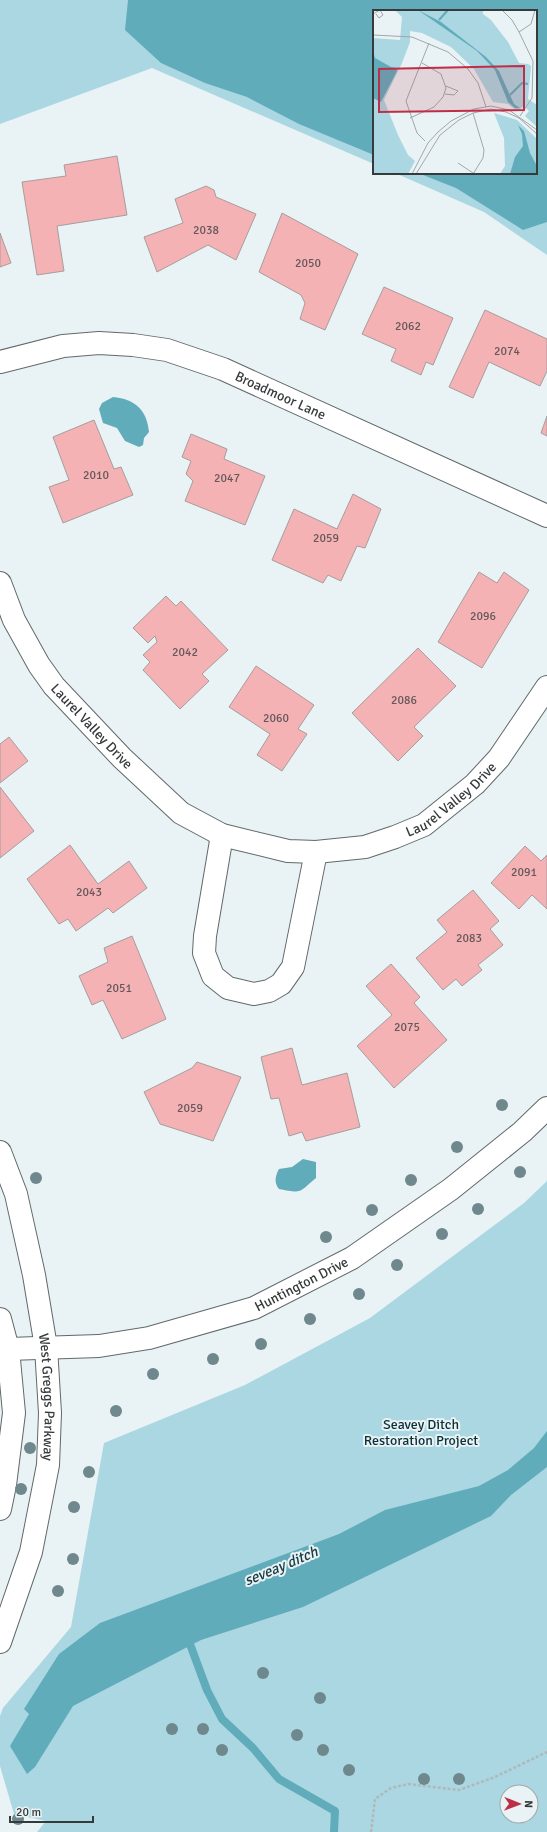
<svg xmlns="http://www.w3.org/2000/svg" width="547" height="1832" font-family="Signika,sans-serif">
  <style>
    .green { fill: #aad7e1; fill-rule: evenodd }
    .water { fill: #61acbb }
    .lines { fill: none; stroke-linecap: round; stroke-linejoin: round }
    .stream { stroke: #61acbb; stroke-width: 8 }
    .building { fill: #f4b2b5; stroke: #a69d9d }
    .street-casing { stroke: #61696a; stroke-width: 24 }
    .path { stroke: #b1b8ba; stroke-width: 2.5; stroke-dasharray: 3 2; stroke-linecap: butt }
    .street { stroke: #fff; stroke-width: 22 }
    .tree { fill: #6f888d }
    .labels { text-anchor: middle; stroke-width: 4; stroke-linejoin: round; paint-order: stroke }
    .number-label { font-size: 12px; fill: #66585a }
    .street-label { font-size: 14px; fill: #363a3b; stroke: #e9f2f4 }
    .park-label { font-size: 14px; fill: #0b3138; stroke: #e9f2f4 }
    .water-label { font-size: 15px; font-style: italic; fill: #183c43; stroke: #e9f2f4 }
    .inset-river { fill: none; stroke: #61acbb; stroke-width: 2 }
    .inset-road { fill: none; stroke: #a1a8aa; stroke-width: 1 }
    .view { fill: #bf2e48; fill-opacity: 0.15; stroke: #bf2e48; stroke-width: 2 }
    .inset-edge { fill: none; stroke: #363a3b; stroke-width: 2 }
  </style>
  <rect width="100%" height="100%" fill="#e9f2f4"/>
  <g class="green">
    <path d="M0,0h547v255l-63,-43 -89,-39h141v-162h-162v153l-222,-96 -152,56z"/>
    <path d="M547,1181v651h-510l9,-11 -32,-7 -14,-48v-50l3,-8 68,-81 33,-184 141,-58 125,-67 154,-115zM507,1792h24v24h-24z"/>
  </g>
  <g class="water">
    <path d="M128,0h419v222l-24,8 -67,-42 -38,-15h118v-162h-162v144l-75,-31 -52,-27 -42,-14 -44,-20 -36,-33z"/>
    <path d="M113,397c22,2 34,13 36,35l-5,6 -1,7 -4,2 -14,-6 -8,-13 -14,-5 -4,-14 3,-6z"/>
    <path d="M303,1159l13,3v16c-17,14 -13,16 -37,11 -5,-6 -4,-13 0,-20l13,-2z"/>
    <path d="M547,1431v36l-36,28 -20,21 -188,91 -102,33 -128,66 -38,61 -8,7 -17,-28 19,-32 -5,-5 35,-55 41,-31 239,-89 46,-24 94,-24 29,-16 26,-22z"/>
  </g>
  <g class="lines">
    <path class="stream" d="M187,1636l20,54 15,29 31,29 26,31 56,32 -1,21"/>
  </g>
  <g class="building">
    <path d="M117,156l10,59 -70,11 7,45 -27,4 -15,-93 44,-6 -2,-11z"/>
    <path d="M206,186l8,4 2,7 40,17 -20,46 -28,-15 -51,27 -13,-35 39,-14 -8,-24z"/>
    <path d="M282,213l76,41 -33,76 -25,-11 5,-16 -4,-8 -42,-23z"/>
    <path d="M0,233l11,30 -11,4z"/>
    <path d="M384,287l69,31 -20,47 -7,-3 -5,13 -30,-14 5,-12 -34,-15z"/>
    <path d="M485,310l62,29v32l-7,15 -51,-24 -16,36 -24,-11z"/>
    <path d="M547,416v20l-6,-3z"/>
    <path d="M94,420l20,49 7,-2 12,28 -70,28 -14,-36 20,-7 -16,-43z"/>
    <path d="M191,434l36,15 -3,10 41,17 -20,49 -60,-24 8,-20 -7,-7 5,-13 -9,-4z"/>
    <path d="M353,494l28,15 -16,39 -8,-2 -16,35 -13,-6 -5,8 -51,-23 22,-51 43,20z"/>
    <path d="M479,572l18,11 7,-11 25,18 -47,78 -44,-26z"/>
    <path d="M166,596l10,10 5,-5 47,49 -26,24 7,7 -29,28 -37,-39 7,-8 -7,-7 14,-13 -2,-6 -7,7 -15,-15z"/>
    <path d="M418,648l38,38 -42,41 9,9 -25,25 -46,-48z"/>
    <path d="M256,666l58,39 -16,24 9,5 -25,37 -25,-16 13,-21 -41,-27z"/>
    <path d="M9,737l19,24 -28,22v-39z"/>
    <path d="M0,787l34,44 -34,27z"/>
    <path d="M70,845l28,39 31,-23 18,27 -34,25 -5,-5 -32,23 -8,-12 -9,5 -32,-45z"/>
    <path d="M525,846l16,15 6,-6v54l-15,-14 -13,14 -28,-26z"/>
    <path d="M473,890l26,31 -9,8 13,16 -25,20 4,5 -20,16 -6,-7 -13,11 -27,-32 31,-26 -10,-12z"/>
    <path d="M132,936l34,83 -44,20 -19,-39 -11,5 -13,-29 29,-14 -4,-14z"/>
    <path d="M391,964l29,33 -6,6 33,37 -53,48 -37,-42 35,-31 -26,-29z"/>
    <path d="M292,1048l10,37 45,-12 13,54 -54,14 -4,-9 -13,4 -10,-38 -8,1 -10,-42z"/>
    <path d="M197,1062l44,15 -28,64 -53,-17 -16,-32 48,-24z"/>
  </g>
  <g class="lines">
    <defs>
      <g id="street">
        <path id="s1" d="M0,362l63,-16 36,-3 34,2 34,5 56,19 324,147"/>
        <path id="s2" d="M0,583l14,37 25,45 15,21 68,72 59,55 41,22 66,16 28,1 49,-5 30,-10 29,-12 51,-41 24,-26 48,-71"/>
        <path d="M222,835l-17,101 -1,17 9,23 15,12 26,6 15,-3 12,-7 12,-17 23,-115"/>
        <path id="s3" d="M0,1152l16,42 18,81 12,72 4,66 -2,52 -17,87 -31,90"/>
        <path d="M0,1319l8,30 6,64 -9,72 -5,24"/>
        <path id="s4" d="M8,1349l91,-3 50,-8 105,-30 98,-50 99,-69 71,-57 25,-24"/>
      </g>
    </defs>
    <use href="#street" class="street-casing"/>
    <path class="path" d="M371,1832l4,-33 16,-11 17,-4 51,6 36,-13 52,-25"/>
    <use href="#street" class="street"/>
  </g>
  <g class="tree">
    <circle cx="502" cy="1105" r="6"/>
    <circle cx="457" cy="1147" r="6"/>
    <circle cx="520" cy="1172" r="6"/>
    <circle cx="36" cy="1178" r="6"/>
    <circle cx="411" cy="1180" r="6"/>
    <circle cx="478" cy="1209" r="6"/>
    <circle cx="372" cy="1210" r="6"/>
    <circle cx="442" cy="1234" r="6"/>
    <circle cx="326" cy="1237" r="6"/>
    <circle cx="397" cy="1265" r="6"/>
    <circle cx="359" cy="1294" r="6"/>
    <circle cx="310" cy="1319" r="6"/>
    <circle cx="261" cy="1344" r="6"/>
    <circle cx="213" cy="1359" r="6"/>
    <circle cx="153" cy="1374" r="6"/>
    <circle cx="116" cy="1411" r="6"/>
    <circle cx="30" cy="1448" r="6"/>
    <circle cx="89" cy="1472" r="6"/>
    <circle cx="21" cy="1489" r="6"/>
    <circle cx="74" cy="1507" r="6"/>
    <circle cx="73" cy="1559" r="6"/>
    <circle cx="58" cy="1591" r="6"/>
    <circle cx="263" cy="1673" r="6"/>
    <circle cx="320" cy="1698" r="6"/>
    <circle cx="172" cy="1729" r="6"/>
    <circle cx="203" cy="1729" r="6"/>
    <circle cx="297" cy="1735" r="6"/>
    <circle cx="222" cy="1750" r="6"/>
    <circle cx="323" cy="1750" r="6"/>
    <circle cx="349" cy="1770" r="6"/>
    <circle cx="424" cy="1779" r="6"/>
    <circle cx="459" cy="1779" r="6"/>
    <circle cx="18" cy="1819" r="6"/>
  </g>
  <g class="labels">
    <g class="number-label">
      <text x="206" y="234">2038</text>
      <text x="308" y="267">2050</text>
      <text x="408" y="330">2062</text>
      <text x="507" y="355">2074</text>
      <text x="96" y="479">2010</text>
      <text x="227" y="482">2047</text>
      <text x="326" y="542">2059</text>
      <text x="483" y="620">2096</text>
      <text x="185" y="656">2042</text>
      <text x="404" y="704">2086</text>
      <text x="276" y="722">2060</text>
      <text x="524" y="876">2091</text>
      <text x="89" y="896">2043</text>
      <text x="469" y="942">2083</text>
      <text x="119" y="992">2051</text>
      <text x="407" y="1031">2075</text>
      <text x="190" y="1112">2059</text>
    </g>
    <g class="street-label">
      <text dy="5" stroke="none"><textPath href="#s1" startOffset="292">Broadmoor Lane</textPath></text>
      <text dy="5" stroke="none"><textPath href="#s2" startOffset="172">Laurel Valley Drive</textPath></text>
      <text dy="5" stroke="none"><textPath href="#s2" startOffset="588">Laurel Valley Drive</textPath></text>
      <text dy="5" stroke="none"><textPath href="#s4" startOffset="304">Huntington Drive</textPath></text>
      <text dy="5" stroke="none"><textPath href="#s3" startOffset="251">West Greggs Parkway</textPath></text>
    </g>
    <g class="park-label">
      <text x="421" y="1429">Seavey Ditch<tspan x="421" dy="16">Restoration Project</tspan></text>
    </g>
    <g class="water-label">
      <text transform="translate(281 1566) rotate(-23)" y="5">seveay ditch</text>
    </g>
  </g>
  <g transform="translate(373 10)">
    <rect width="164" height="164" fill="#e9f2f4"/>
    <path d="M22,0h88v4l8,6 17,22 11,21 9,1 3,2 -3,33 9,6v22l-12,-11 4,-5 -5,-5 -7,5 -9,-7 -15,-2 -19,-33 -23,-22 -29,-14 -12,-2v11l-8,21 -18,37 14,35 10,20 7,6 -7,13h-35v-136l27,2 2,-23zM121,103l23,7 20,19v35h-37l5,-8 -1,-28z" fill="#aad7e1"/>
    <path d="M45,0l23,12 45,35 13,14 15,33 6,4h-5l-7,-6 -13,-32 -18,-19zM0,41l2,7 16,9 5,1 1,3 -16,31 -8,-4zM145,115l6,6 6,22 7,13v8h-27l5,-17 8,-11 -1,-12z" fill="#61acbb"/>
    <path class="inset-river" d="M66,10l9,-10M137,85l12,-12 6,1"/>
    <path class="inset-road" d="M129,0l10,10 7,12 12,-8 4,-14M0,4l7,-4 3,5 -4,3 -3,-4M146,22l14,29 -1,37 -12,18M0,25l39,2 36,15 20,17 10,14 8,24M72,84l9,1 4,-4 -12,-5M37,108l24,-11 9,-10 3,-9 -5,-14 -19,-11M52,131l-8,-8 -11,-32 23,-58M85,153l15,10M39,164l16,-31 10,-11 13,-11 23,-12 17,-3 18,4 28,20M43,164l24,-39 19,-15 14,-7 18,-4 15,3 13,6 18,16M100,164l10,-16 1,-8 -11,-37"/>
    <path class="view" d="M151,56v44l-145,2v-43z"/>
    <rect width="164" height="164" class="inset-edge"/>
  </g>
  <g transform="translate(519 1804) rotate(91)"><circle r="19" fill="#e9f2f4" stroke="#a1a8aa"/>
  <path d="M0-3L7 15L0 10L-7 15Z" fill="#bf2e48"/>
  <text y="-6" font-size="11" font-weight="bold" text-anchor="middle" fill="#363a3b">N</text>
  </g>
  <path d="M10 1816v6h83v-6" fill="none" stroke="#363a3b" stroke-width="2"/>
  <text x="16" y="1816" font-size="12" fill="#363a3b" stroke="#e9f2f4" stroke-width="3" paint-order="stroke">20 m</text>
</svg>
